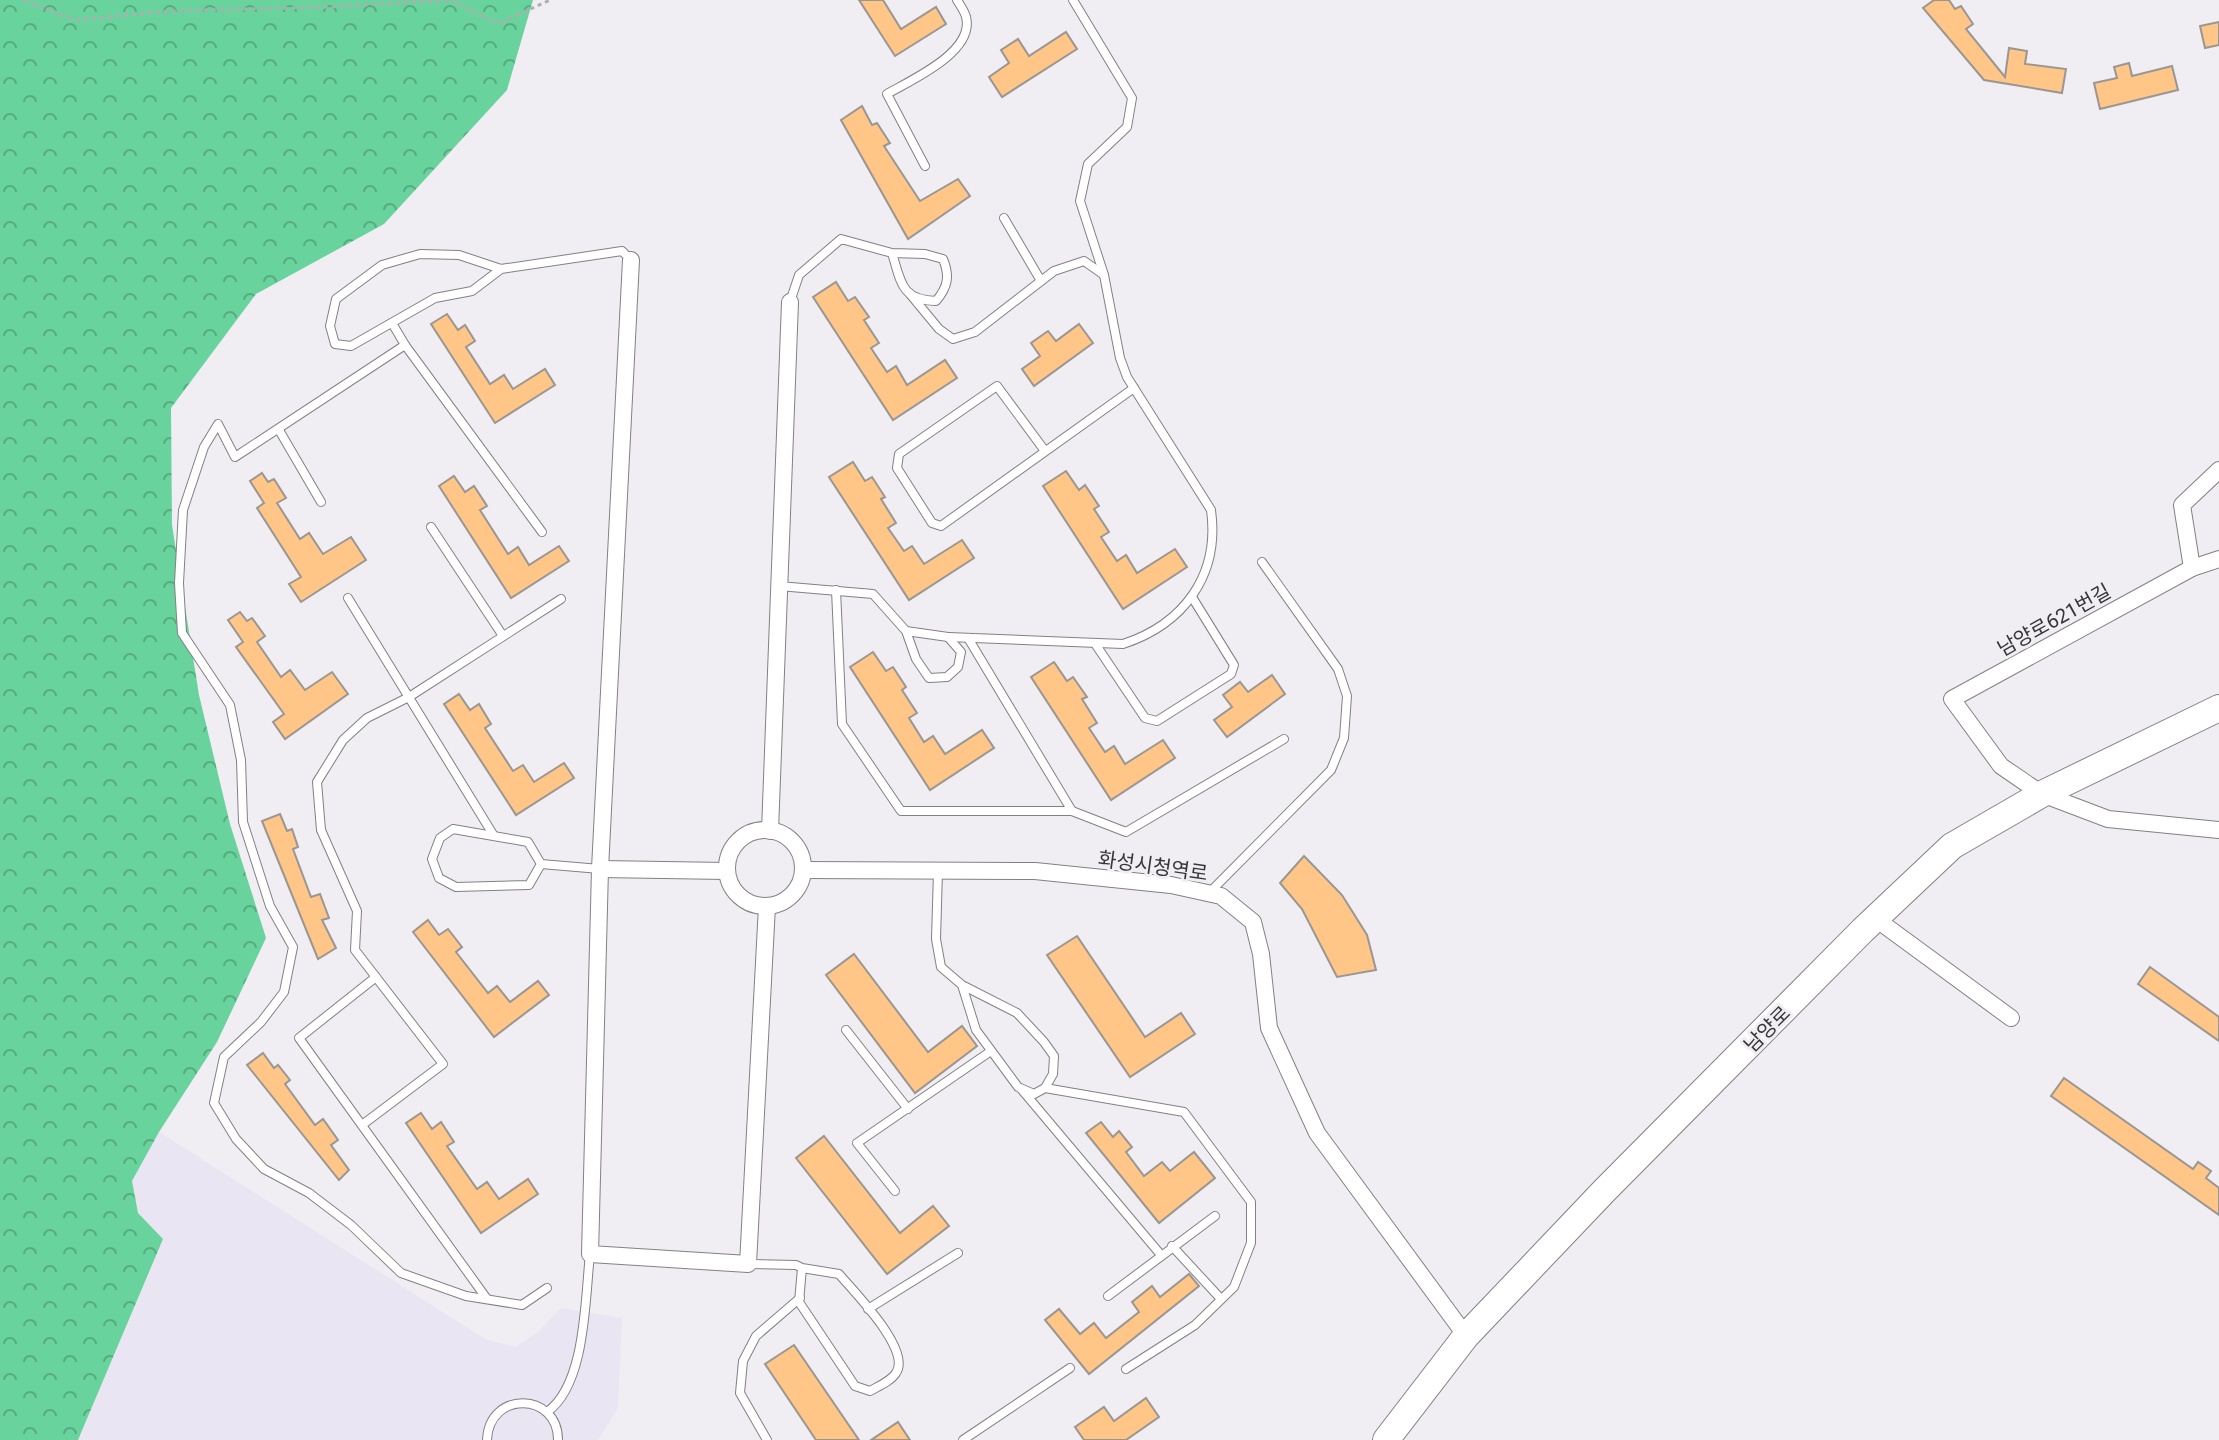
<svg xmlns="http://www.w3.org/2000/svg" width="2219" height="1440" font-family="Roboto,'Noto Sans KR',sans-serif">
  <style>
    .built { fill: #e9e5f2 }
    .forest { fill: url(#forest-crowns) }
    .building { fill: #ffc688; stroke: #9a9692; stroke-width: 2 }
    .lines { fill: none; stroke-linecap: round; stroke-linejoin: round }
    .lane-casing { stroke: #828085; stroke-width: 10 }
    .street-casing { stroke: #828085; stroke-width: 18 }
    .primary-casing { stroke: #828085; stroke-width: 28 }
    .path { stroke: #afadb1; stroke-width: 3; stroke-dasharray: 4 4; stroke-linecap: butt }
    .lane { stroke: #fff; stroke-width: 8 }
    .street { stroke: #fff; stroke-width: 16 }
    .primary { stroke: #fff; stroke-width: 26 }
    .labels { text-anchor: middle; stroke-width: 6; stroke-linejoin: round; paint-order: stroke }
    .street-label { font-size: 20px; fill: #363537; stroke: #f0eef3 }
  </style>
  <defs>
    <pattern id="forest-crowns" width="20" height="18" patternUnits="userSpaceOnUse" patternTransform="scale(2)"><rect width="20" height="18" fill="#68d39c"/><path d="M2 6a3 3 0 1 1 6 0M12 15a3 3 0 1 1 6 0" fill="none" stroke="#56ac80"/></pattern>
  </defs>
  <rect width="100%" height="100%" fill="#f0eef3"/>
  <path class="built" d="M159,1132l326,207 30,8 23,-15 23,-24 61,10 -4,90 -20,32h-520l85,-200 -25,-27 -6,-32z"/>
  <path class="forest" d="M0,0h533l-26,90 -123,134 -128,70 -85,114 1,117 27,170 31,129 36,114 -49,104 -58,90 -27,49 6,32 25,26 -85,201h-78z"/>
  <g class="building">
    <path d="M859,0h24l18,29 35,-22 10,17 -51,32z"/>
    <path d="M1934,0h15l6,9 6,-3 12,18 -7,5 39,48 4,-29 18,3 -2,13 41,5 -4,24 -78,-13 -61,-72z"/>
    <path d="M2219,22v23l-14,3 -5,-22z"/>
    <path d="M1066,32l11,17 -75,48 -13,-20 20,-14 -8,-13 17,-11 11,17z"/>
    <path d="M2129,63l3,13 40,-10 6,24 -78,19 -6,-26 23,-5 -3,-11z"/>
    <path d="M862,106l10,19 5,-2 13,20 -6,3 36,55 38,-22 12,17 -62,43 -67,-119z"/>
    <path d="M836,282l12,19 7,-4 14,20 -5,3 15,23 -8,5 16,24 9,-6 11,19 38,-25 12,18 -64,42 -80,-123z"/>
    <path d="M447,314l11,16 7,-5 10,16 -9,6 24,37 14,-9 9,14 32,-20 10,16 -60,38 -64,-99z"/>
    <path d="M1079,324l14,19 -59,43 -12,-17 18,-13 -9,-13 17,-12 8,10z"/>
    <path d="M853,462l12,19 7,-4 13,20 -4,2 15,24 -8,5 16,23 8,-5 12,18 38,-24 12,18 -65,42 -80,-123z"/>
    <path d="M1066,471l13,19 6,-5 14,21 -5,3 15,23 -8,5 16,24 9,-6 11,18 38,-24 12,18 -64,42 -80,-123z"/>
    <path d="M262,473l6,9 6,-3 12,19 -9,5 23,36 9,-6 14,21 28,-17 15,23 -65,42 -12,-18 12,-7 -44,-69 7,-5 -14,-22z"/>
    <path d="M454,476l11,16 9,-6 13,20 -7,4 28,44 10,-7 11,18 30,-19 10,15 -58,37 -72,-112z"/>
    <path d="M240,612l7,9 5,-3 13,18 -8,6 24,35 9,-7 15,20 27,-18 16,22 -63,45 -12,-17 11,-8 -48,-67 7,-5 -15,-22z"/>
    <path d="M873,652l13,19 7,-4 13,20 -4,3 15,23 -8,5 15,24 9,-6 12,18 37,-24 12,18 -64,42 -80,-123z"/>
    <path d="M1054,662l13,19 6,-4 14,20 -5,2 15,24 -8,5 16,24 9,-6 11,18 38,-24 12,18 -64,42 -80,-123z"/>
    <path d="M1272,675l13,19 -58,43 -13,-17 18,-13 -9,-12 17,-13 8,10z"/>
    <path d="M459,694l11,16 9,-6 12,20 -6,4 28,43 10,-6 11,17 30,-19 10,15 -58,37 -72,-111z"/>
    <path d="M280,814l7,17 5,-2 6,18 -5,2 18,48 9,-3 9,24 -7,2 14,28 -18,11 -56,-138z"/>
    <path d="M1304,856l38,39 25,40 9,35 -39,7 -35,-68 -22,-26z"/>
    <path d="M428,920l11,15 9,-6 14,18 -6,5 32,41 9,-7 13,16 28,-21 11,14 -55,42 -81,-105z"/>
    <path d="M1077,936l68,101 36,-24 14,21 -65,43 -83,-122z"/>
    <path d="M854,954l74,98 34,-26 15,20 -62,47 -89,-118z"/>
    <path d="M2150,967l69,50v24l-81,-57z"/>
    <path d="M263,1053l11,15 4,-3 12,15 -5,4 30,41 8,-6 15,21 -7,5 18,25 -10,10 -92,-115z"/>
    <path d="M2064,1078l129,91 5,-7 13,9 -5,7 13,10v27l-168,-119z"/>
    <path d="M421,1113l11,16 9,-7 13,20 -7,4 30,43 10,-7 12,17 29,-20 10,15 -57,39 -75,-110z"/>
    <path d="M1101,1122l12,15 6,-6 13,16 -6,5 18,24 18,-14 8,9 24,-19 21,26 -56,45 -73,-90z"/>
    <path d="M824,1136l76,97 33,-27 16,20 -62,48 -91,-116z"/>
    <path d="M1189,1274l10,12 -110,88 -44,-54 14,-11 21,25 14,-11 12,15 33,-26 -7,-10 20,-16 8,11z"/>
    <path d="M794,1345l65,95h-43l-51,-76z"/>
    <path d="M1146,1398l13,19 -33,23h-42l-9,-13 29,-20 10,14z"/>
    <path d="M898,1422l12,18h-39z"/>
  </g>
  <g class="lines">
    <defs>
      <g id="lane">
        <path d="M1073,0l59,98 -5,29 -39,37 -8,37 24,74"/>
        <path d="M925,166l-38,-72c24,-14 88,-42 79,-77 -1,-5 -6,-12 -9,-17"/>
        <path d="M1004,218l37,63"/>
        <path d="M501,269l-29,22 -37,7 -84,48 -16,-2 -5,-18 6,-27 46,-34 38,-11 39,1 42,14 121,-18 9,9"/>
        <path d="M910,294l29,35 14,10 22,-7 79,-61 30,-10 20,14 16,83 7,19 84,133c9,65 -27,114 -88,134l-175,-7"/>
        <path d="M790,302l9,-27 42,-36 51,14 33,1 18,5c7,17 5,28 -7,42 -35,-1 -35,-19 -44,-48"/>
        <path d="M392,323l13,22 -170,112 -17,-33 -14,23 -21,63 -4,73 3,50 48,72 11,55 2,62 27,84 23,41 -9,45 -23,30 -37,35 -10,46 22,36 28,30 45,24 42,32 50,48 65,23 56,9 25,-17"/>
        <path d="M405,345l137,187"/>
        <path d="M279,430l42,72"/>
        <path d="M1045,451l-48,-65 -98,68 -2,14 35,55 9,3 193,-138"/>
        <path d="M431,527l72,109"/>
        <path d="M779,586l94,8 33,37 42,6 13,15 -3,15 -11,10 -18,1 -13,-19 -10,-28"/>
        <path d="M836,590l6,134 59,87h171l54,21 158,-93"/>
        <path d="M348,598l146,238"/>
        <path d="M968,638l104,173"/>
        <path d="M1096,645l49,73 12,3 74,-47 3,-9 -42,-68"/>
        <path d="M453,829l75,13 13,22 -12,21 -73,2 -17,-9 -7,-19 8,-21z"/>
        <path d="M541,864l59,5"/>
        <path d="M938,871l-2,68 5,28 21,18 55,28 27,29 10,14 -1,18 -8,14 -11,6 -16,-7 -42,-57 -14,-45"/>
        <path d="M1209,893l122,-123 13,-32 3,-42 -9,-27 -76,-107"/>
        <path d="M376,977l-77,61 188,261"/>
        <path d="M846,1030l62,79"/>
        <path d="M1045,1088l139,24 67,90v41l-17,44 -39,38 -69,44"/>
        <path d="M1022,1090l139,165"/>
        <path d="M362,1125l81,-61 -88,-114 2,-39 -36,-81 -4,-48 26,-42 24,-22 42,-21 152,-98"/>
        <path d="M895,1191l-38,-48 134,-92"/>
        <path d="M1172,1246l49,53"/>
        <path d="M748,1264l48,1 6,3 37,6c15,18 73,76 57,99 -5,8 -17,13 -26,18l-15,-5 -56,-84 3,-34"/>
        <path d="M1108,1296l107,-80"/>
        <path d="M868,1309l90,-56"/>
        <path d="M547,1412c39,-27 38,-114 43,-158"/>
        <path d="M487,1440c2,-50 71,-48 71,0"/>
        <path d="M767,1440l-27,-47 3,-32 13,-25 44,-38"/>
        <path d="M963,1440l107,-72"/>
      </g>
      <g id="street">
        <path d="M631,260l-31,609 -10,385 158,10 19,-358"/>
        <path d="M2219,470l-37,35 10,63 -240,131 49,67 41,28 66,25 111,11"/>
        <path d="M2192,568l27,-9"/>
        <circle cx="765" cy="868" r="38"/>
        <path d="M770,831l20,-529"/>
        <path d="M600,869l127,2"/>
        <path d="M803,870l232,1 136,14 50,11 32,26 8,32 8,74 48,105 149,203"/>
        <path d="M1876,919l135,99"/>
      </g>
      <path id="primary" d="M1386,1440l80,-104 139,-146 258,-260 89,-84 90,-52 177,-86"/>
    </defs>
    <use href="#lane" class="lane-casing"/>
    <use href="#street" class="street-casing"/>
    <use href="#primary" class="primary-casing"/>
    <path class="path" d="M24,0l51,20 96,-9 159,-4 121,-7 47,24 52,-24"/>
    <use href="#lane" class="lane"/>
    <use href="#street" class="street"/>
    <use href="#primary" class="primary"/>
  </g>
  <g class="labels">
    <g class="street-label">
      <text transform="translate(2054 620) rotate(-29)" y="7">남양로621번길</text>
      <text transform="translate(1153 866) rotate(8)" y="7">화성시청역로</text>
      <text transform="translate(1767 1029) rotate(-45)" y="7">남양로</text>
    </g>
  </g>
</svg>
